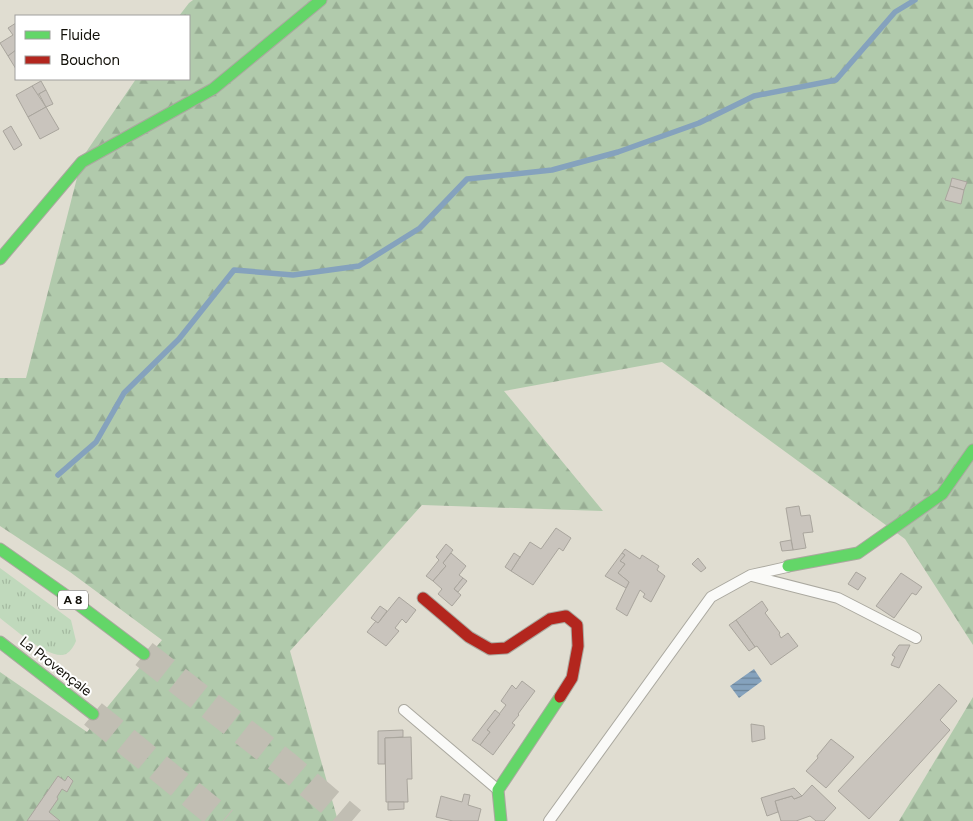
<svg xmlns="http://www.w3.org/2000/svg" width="973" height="821" font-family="Figtree,sans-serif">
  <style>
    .grass { fill: url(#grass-tufts) }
    .forest { fill: url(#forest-firs) }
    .water { fill: url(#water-rules) }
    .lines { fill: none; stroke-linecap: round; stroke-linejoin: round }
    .stream { stroke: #85a2bd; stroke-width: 5.5 }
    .building { fill: #c9c4bd; stroke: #a9a59d }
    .highway-tunnel { stroke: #c1beb3; stroke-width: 28; stroke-dasharray: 28 14; stroke-linecap: butt }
    .lane-casing { stroke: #aaa89f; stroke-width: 12 }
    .fast-casing { stroke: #aaa89f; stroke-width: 13 }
    .jam-casing { stroke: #aaa89f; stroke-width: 13 }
    .lane { stroke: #fafaf8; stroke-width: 10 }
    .fast { stroke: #63d668; stroke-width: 11 }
    .jam { stroke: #b3261e; stroke-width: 11 }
    .labels { text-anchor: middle; stroke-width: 4; stroke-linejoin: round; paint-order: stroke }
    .shield { fill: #fff; stroke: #595853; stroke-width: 1 }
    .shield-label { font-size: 12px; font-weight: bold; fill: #121009 }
    .street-label { font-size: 14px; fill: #121009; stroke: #fff }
  </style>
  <defs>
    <pattern id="grass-tufts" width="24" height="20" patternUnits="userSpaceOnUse" patternTransform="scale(1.25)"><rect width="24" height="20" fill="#c0d9bc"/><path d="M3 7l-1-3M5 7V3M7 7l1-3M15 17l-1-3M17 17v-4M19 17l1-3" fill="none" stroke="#a4b9a0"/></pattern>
    <pattern id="forest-firs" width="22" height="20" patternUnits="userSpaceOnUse" patternTransform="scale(1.25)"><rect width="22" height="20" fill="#b1caac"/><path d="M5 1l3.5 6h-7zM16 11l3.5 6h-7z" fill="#97ac93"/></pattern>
    <pattern id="water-rules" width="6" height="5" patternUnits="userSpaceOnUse" patternTransform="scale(1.25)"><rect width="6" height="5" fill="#85a2bd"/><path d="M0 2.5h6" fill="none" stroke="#6b8398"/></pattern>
  </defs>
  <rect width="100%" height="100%" fill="#e0ddd1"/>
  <path class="grass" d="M0,568l71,52 5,21c-2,5 -5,10 -10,13 -16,7 -53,-26 -66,-36z"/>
  <g class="forest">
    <path d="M193,0h780v645l-68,-106 -243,-177 -158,29 99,120 -181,-6 -132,146 48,170h-338v-149l87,60 75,-92 -92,-68 -70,-46v-148h26l56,-220 54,-79h53v-63h-10l10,-13z"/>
    <path d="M973,697v124h-74z"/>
  </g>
  <path class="water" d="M754,669l8,12 -23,17 -9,-12z"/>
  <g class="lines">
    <path class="stream" d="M58,475l38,-33 28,-49 55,-54 55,-69 59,5 66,-9 61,-38 47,-49 85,-9 66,-18 81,-29 55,-27 82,-16 59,-68 20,-12"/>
  </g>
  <g class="building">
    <path d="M16,23v27l-8,6 -8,-13 13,-8 -5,-7z"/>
    <path d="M16,50v19l-8,-13z"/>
    <path d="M41,81l5,9 -9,5 -5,-9z"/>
    <path d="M32,86l14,21 -18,10 -12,-22z"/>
    <path d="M46,90l7,14 -7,3 -7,-13z"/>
    <path d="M46,107l13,22 -19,10 -12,-22z"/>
    <path d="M11,126l11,19 -8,5 -11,-19z"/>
    <path d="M952,178l15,4 -3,8 -14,-4z"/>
    <path d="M950,186l14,4 -3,14 -16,-4z"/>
    <path d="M799,506l2,10 9,-1 3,17 -10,1 3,15 -13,2 -7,-42z"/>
    <path d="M556,528l15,10 -8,13 -4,-3 -26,37 -22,-14 19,-29 11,7z"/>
    <path d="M791,540l2,10 -11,1 -2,-9z"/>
    <path d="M446,544l7,6 -10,13 3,3 -13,15 -7,-5 13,-16 -3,-3z"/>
    <path d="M625,549l15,10 2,-4 17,11 -2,4 8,6 -14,26 -8,-5 2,-3 -5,-4 -13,26 -11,-7 13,-27 -11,-9 7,-9 -5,-3 5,-6 -3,-2z"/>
    <path d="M451,553l15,13 -7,9 4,3 -9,11 7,6 -9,11 -14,-12 4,-5 -9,-8 13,-15 -3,-3z"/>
    <path d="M514,553l6,4 -9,14 -6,-4z"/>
    <path d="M622,553l3,2 -5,6 5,3 -7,9 11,9 -3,6 -21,-12z"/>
    <path d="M698,558l8,10 -5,4 -9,-8z"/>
    <path d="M856,572l10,6 -8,12 -10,-6z"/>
    <path d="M901,573l21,14 -6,8 -4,-2 -18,25 -18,-12z"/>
    <path d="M463,578l4,3 -9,11 -4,-3z"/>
    <path d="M399,597l17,13 -10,13 -4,-4 -7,9 4,3 -13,15 -19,-14 9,-11 2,2z"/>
    <path d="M762,601l6,9 -3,3 15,20 -1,1 2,4 7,-5 10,13 -27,19 -14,-19 -2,1 -19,-27z"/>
    <path d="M380,606l7,5 -9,12 -7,-5z"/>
    <path d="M736,620l19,27 -6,4 -20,-26z"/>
    <path d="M899,645h11l-11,23 -8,-3 4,-8 -3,-2z"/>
    <path d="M522,681l13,10 -17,23 1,1 -7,8 3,2 -22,30 -13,-10 10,-13 -3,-2 19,-25 -5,-4 11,-16 4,4z"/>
    <path d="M939,684l18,17 -17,19 10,10 -81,89 -31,-28z"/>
    <path d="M495,710l5,4 -13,16 3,2 -10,13 -8,-5z"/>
    <path d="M751,724l13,2 1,13 -13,3z"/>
    <path d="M403,730v7l-18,1v26h-7v-33z"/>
    <path d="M411,737l1,42h-5l1,23h-22l-1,-64z"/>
    <path d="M831,739l23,18 -28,31 -20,-17 12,-13 -1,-2z"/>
    <path d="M58,776l7,5 3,-5 5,5 -6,11 -5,-3 -5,8 1,2 -9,13 11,9h-33z"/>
    <path d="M812,785l24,23 -12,13h-8l-6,-5 -14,5h-15l-6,-20 17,-5 2,3 8,-3z"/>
    <path d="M794,788l8,8 -8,3 -2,-3 -17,5 3,11 -11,4 -6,-18z"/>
    <path d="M464,794l6,1 -2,10 13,4 -3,12h-25l-17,-4 5,-21 21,6z"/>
    <path d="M388,802h16v7l-16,1z"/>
  </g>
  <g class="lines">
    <g class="highway-tunnel">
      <path d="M144,654l141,110 67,57"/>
      <path d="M93,714l131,107"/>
    </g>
    <defs>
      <g id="lane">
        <path d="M752,576l86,22 78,40"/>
        <path d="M404,710l93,79"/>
        <path d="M549,821l162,-224 40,-22 36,-8"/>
      </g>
      <g id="fast">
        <path d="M0,259l82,-97 131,-73 108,-89"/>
        <path d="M0,549l71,50 73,55"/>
        <path d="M788,566l70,-13 84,-59 31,-44"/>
        <path d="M0,642l93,72"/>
        <path d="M501,821l-3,-31 62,-93"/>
      </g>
      <path id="jam" d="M423,598l46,39 21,12 16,-1 44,-29 16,-3 11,9 1,21 -6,32 -12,19"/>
    </defs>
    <use href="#lane" class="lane-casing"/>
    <use href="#fast" class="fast-casing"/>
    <use href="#jam" class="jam-casing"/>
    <use href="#lane" class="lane"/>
    <use href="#fast" class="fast"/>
    <use href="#jam" class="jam"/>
  </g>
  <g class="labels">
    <rect class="shield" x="58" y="590.5" width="30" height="19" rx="4"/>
    <g class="shield-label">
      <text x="73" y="604">A 8</text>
    </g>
    <g class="street-label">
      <text transform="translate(56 666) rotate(38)" y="5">La Provençale</text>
    </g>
  </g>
  <rect x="15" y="15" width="175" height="65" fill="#ffffff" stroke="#a09f9d"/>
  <rect x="25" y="31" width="25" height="8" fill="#63d668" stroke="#a09f9d"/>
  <text x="60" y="40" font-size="15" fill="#121009">Fluide</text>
  <rect x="25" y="56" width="25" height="8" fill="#b3261e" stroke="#a09f9d"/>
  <text x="60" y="65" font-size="15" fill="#121009">Bouchon</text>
</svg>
